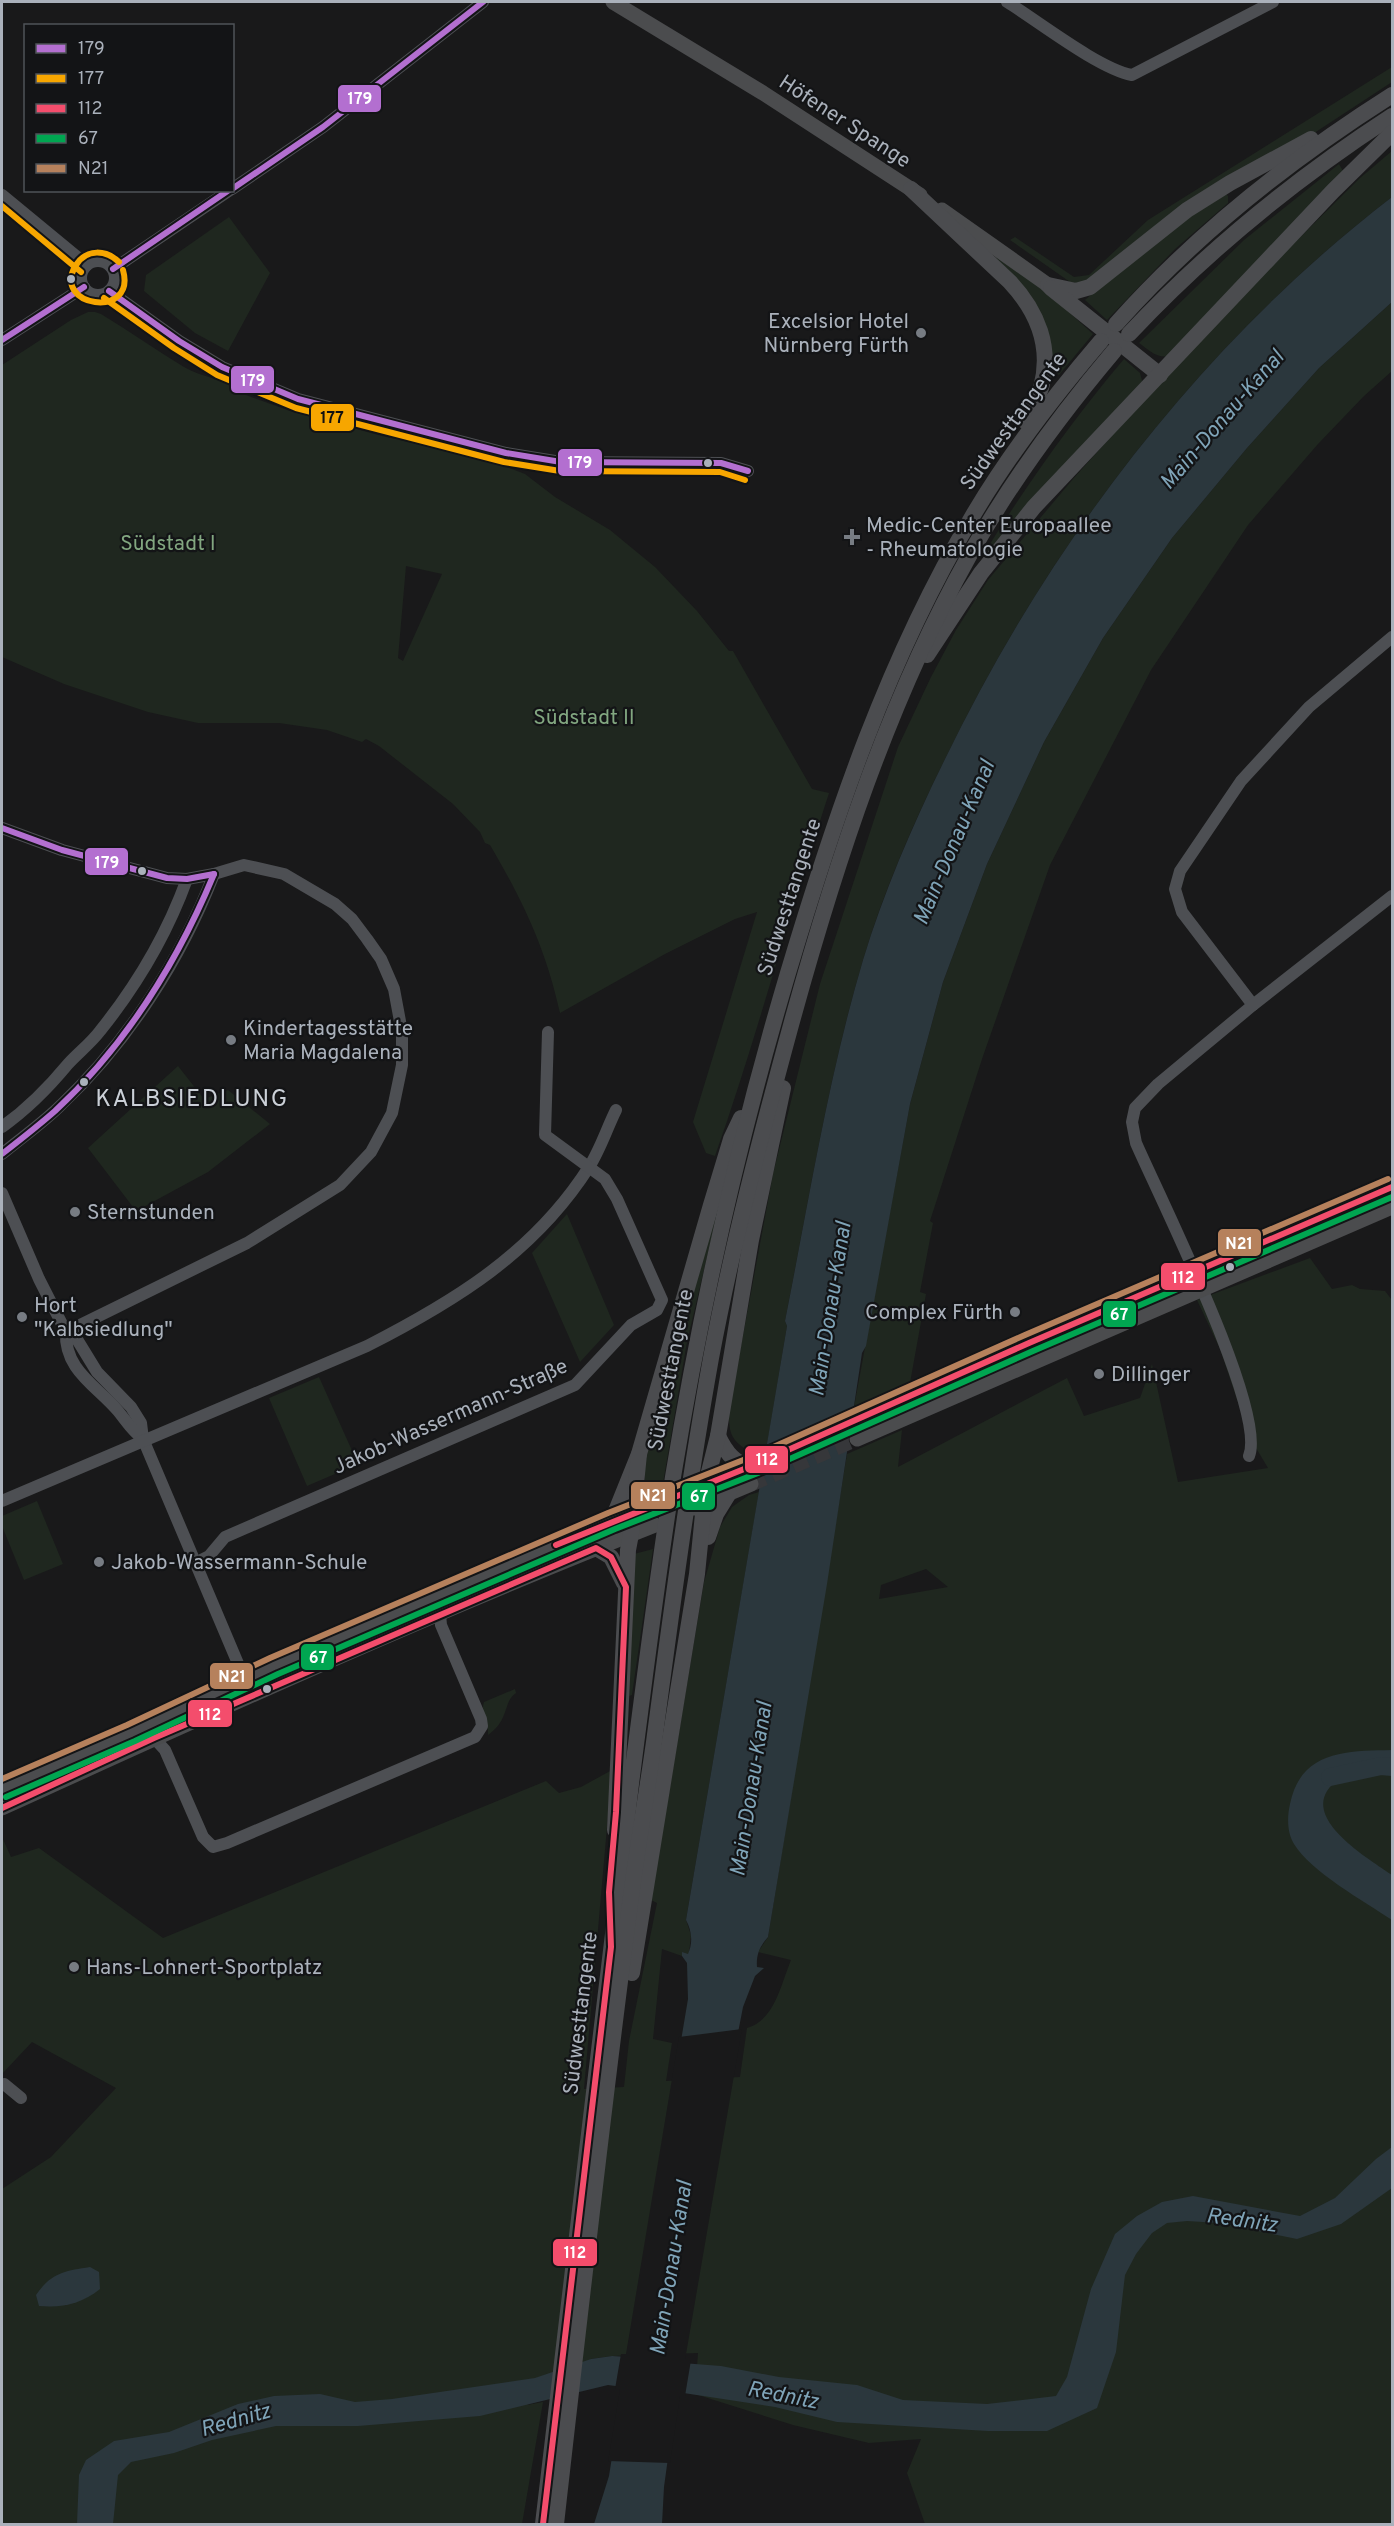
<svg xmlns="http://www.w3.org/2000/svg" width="1394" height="2526" font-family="Overpass,sans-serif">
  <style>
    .green { fill: #1f271f; fill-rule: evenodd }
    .water { fill: #2b373d }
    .pier { fill: #19191a }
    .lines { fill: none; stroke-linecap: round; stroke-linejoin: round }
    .river { stroke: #2b373d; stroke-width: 18 }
    .major-tunnel { stroke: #36373a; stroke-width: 15; stroke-dasharray: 15 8; stroke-linecap: butt }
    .minor { stroke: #4d4f53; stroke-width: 12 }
    .major { stroke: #4b4c4e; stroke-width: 15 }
    .highway { stroke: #4b4c4f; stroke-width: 16 }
    .bus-1-casing { stroke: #131416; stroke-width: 10 }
    .bus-2-casing { stroke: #131416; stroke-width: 10 }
    .bus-3-casing { stroke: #131416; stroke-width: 10 }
    .bus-4-casing { stroke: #131416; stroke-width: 10 }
    .bus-5-casing { stroke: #131416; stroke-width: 10 }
    .bus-1 { stroke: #b36fd0; stroke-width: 6 }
    .bus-2 { stroke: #f7a600; stroke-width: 6 }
    .bus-3 { stroke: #f44d6c; stroke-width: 6 }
    .bus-4 { stroke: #00a651; stroke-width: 6 }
    .bus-5 { stroke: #b6815c; stroke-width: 6 }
    .bus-dot { fill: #aab1bb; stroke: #131416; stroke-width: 2 }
    .poi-dot { fill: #777c83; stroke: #131416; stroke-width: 2 }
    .labels { text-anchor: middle; stroke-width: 4.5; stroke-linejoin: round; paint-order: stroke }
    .street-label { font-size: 21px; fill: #aab1bb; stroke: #131416 }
    .poi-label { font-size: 21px; fill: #aab1bb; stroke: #131416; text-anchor: start }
    .park-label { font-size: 21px; fill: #82a780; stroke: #131416 }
    .water-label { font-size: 22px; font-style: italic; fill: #7fa4b8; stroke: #131416 }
    .quarter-label { font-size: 24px; letter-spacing: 1.5px; fill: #cbd0d7; stroke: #131416 }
    .line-badge { stroke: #131416; stroke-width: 2 }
    .badge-label { font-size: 16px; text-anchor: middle; font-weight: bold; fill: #fff }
    .pale-badge-label { font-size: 16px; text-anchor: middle; font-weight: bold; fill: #111 }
  </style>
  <rect width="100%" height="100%" fill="#19191a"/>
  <g class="green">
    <path d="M1392,67v15l-308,202 -14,-2 -60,-42 5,-3 59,40 15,-2 59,-55z"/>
    <path d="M1392,151v46c-191,147 -342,345 -447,562 -32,65 -61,131 -82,201 -35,118 -54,240 -78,361l2,5 -20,119 -20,5c-17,-11 -18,-18 -18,-39l44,-237 47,-190 78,-237 33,-70 25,-47 32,-50 85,-101 77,-86 122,-128 88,-87z"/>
    <path d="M1339,164l4,7 -173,185c-13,3 -21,-6 -31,-13l105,-103z"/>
    <path d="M1225,193l3,3v7l-53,46 -68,71 -22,-20 66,-57z"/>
    <path d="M229,217l41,56 -42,78 -33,-18 -51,-42 2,-16z"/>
    <path d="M996,255l53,39 44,40 -34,41 -8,-6 -1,-20 -57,-89z"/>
    <path d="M1392,302v69l-28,25 -46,48 -70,81 -97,145 -101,195 -68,194 -52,162 3,2 -13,69 6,2 -16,89 -56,24 56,-303 33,-122 44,-118 57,-122 59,-104 69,-100 75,-90 72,-80z"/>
    <path d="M88,312h7l6,2c28,17 55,36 83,53 19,11 41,12 60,24l-1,3 47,17 92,25 107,24 36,14 30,23 55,33 45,37 42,44 32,40h4l79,138 17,4c-40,121 -72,244 -114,363l-9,-3 -13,-31 64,-210 -22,7 -70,35 -105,59c-14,-64 -37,-112 -70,-168l-5,-2 -5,-11 -27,-28 -74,-58 -13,-7 -4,3 -35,-12 -48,-7h-81l-50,-11 -84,-28 -62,-27v-292l69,-45zM406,566l36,8 -39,87 -5,-3z"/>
    <path d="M1124,359l16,14 3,11 -151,169 -6,-3c42,-67 87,-131 138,-191z"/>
    <path d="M178,1066l26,33 24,-9 42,34 -62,48 -72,39 -48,-63z"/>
    <path d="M724,1185l-37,157 -24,141 -14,4 -4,-3 -1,-19z"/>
    <path d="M567,1214l47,111 -34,37 -48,-109z"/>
    <path d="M1310,1258l22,31 20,-4 8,4 25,2 7,9v1224h-467l-18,-51 14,-34 -52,4 -76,-18 -98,-31 3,-41 -86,3 -21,3 -64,46 16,-3 -21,122h-520v-335l49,-32 65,-69 -84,-46 -30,32v-237l9,20 28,-9 124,90 383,-157 13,12 22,-6 31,-17 -28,319 40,-2 5,-46 28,-138 -6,-3 53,-318 16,-55 12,-20 17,-12 10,-3 -73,428 5,15 -2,18 -1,2 -6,-2v3l-20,-7 -9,90 19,4 -6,38 74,-4 7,-49c28,-8 34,-44 44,-68l-33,-8 10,-15 79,-483 55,-24 -4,37 169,-89 17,38 56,-18 12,-34 26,118 90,-14 -18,-30 -30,-89 -23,-49zM926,1569l22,18 -69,12 2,-14z"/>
    <path d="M319,1377l39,87 -51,22 -38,-88z"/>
    <path d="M37,1501l26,63 -39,16 -22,-54v-10z"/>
    <path d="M653,1549l-21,146 -3,1 5,-142z"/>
    <path d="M441,1600l-4,9 -160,69 -3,-6z"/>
    <path d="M515,1689l1,4c-13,8 -6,27 -28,42 1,-12 -8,-22 -4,-33z"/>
  </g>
  <g class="water">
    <path d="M1392,197v105l-73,66 -72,80 -75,90 -69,100 -59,104 -57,122 -44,118 -33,122 -44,242 -4,7 -35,231 -59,353c-8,9 -12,17 -11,30l7,1 -9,8 -12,31 -13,67 -48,289 39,3 58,11 78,8 46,15 84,4 69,-8 11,-19 24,-88 24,-55 22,-18 25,-14 31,-6 107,20 35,-18 41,-39 16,-12v41l-51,36 -44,15 -78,-16 -32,-2 -20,2 -15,10 -16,21 -11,21 -9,77 -19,56 -50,23h-59l-151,-9 -62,-15 -98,-15 -13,95 -2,37h-68l15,-48 14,-89 -15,-2 -128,31 -122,10h-82l-64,14 -38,13 -43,9 -13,13 -5,49h-36l2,-49 7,-15 28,-19 55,-9 69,-28 36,-8 46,-2 35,8 37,-3 143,-21 56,-19 21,-3 16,1 60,-358 -1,-36 -5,-7v-4l6,2c5,-11 4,-23 -2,-34l101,-594 -2,-5c24,-121 43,-243 78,-361 21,-69 50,-136 82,-201 105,-217 256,-415 447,-562z"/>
    <path d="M1392,1750v23l-31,-7c-11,7 -27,14 -34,25 -20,32 44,69 65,84v45c-27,-18 -82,-49 -98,-76 -7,-11 -7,-27 -4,-40 11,-54 57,-53 102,-54z"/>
    <path d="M90,2267l9,5 1,17c-19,15 -37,19 -61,17l-3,-11c15,-22 28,-24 54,-28z"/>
  </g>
  <path class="pier" d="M742,2029l-57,331h6l-6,36h-5l-10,67 -62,-2 12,-72h-5l6,-35h5l53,-317z"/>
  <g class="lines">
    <path class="river" d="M1330,1777l51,-11 11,1"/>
    <g class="major-tunnel">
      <path d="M754,1465l107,-48"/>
      <path d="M751,1484l106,-45"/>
    </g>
    <g class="minor">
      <path d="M1007,2c31,19 92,67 125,73l141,-73"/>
      <path d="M232,189l91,-62 160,-125"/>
      <path d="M2,195l85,70"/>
      <circle cx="98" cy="278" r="17"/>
      <path d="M113,269l117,-79"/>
      <path d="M109,291l70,50 43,26 76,32 208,54 55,9 160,1 27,8"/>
      <path d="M2,340l82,-53"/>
      <path d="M2,828l60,22 105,28 20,1 27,-5 30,-9 40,9 51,30 17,15 15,20 14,20 13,30 8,43v33l-10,48 -21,39 -31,33 -93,58 -181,89"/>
      <path d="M1253,1005l-71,-93 -7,-23 5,-18 61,-90 68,-74 83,-70"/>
      <path d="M2,1127c24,-17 47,-40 66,-63 10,-11 23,-21 32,-33 37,-46 67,-97 87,-152"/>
      <path d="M2,1154c19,-16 41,-31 59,-49 67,-63 120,-146 153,-231"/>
      <path d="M2,1193l37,86 27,53 12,9 19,31 34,35 10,16 2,16 102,241"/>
      <path d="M66,1332c-2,38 31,54 52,79 9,11 14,20 25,28"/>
      <path d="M1249,1456c18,-45 -90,-260 -113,-313l-4,-21 3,-14 23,-24 95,-79 139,-109"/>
      <path d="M2,1501l365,-155c88,-45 167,-93 222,-179 11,-17 18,-39 27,-57"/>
      <path d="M195,1563l14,-7 16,-19 350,-152 56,-60 26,-15 5,-10 -45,-101 -12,-20 -60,-44 3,-103"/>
      <path d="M149,1737l5,1 11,12 38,87 10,10 14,-4 248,-106 7,-11 -1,-7 -40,-94 -1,-11 3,-7"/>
      <path d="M2,2085l2,-1 17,14"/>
    </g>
    <g class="major">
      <path d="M613,2l150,91 157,102"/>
      <path d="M942,210l106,75"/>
      <path d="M861,1417l531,-230"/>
      <path d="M857,1439l535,-232"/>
      <path d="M698,1487l56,-22"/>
      <path d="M694,1508l57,-24"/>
      <path d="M2,1789l129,-56 143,-67 385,-164"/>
      <path d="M2,1808c215,-98 432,-196 653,-283"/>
    </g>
    <g class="highway">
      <path d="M911,189l99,93c28,30 42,66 31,106 -4,12 -11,22 -15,34"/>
      <path d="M1048,285l28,6 14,-4 97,-77 43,-27 81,-44"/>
      <path d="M1051,288l109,87"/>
      <path d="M1116,324c80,-90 175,-165 276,-229"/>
      <path d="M1129,334c79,-84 166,-155 263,-218"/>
      <path d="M927,655l54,-82 53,-66 299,-316 59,-58"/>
      <path d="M718,1436c7,15 18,32 36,29"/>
      <path d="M612,1521l27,-67 72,-249 20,-66 10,-21"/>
      <path d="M708,1537l8,-23 13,-21"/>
      <path d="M596,1548l15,9 13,26"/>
      <path d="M615,1830l13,-280 3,-16 8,-80"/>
      <path d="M632,1973l65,-399 9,-90 12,-48 33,-196 32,-152"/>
      <path d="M543,2524c30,-246 57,-494 88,-740 13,-103 26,-205 42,-307 28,-170 66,-339 115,-504 47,-157 100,-315 184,-456 37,-63 82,-121 129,-176"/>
      <path d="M556,2524c23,-204 46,-408 73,-612 7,-57 17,-113 25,-170 17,-128 34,-256 57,-384 21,-112 50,-223 80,-333 44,-160 97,-324 178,-469 41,-73 91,-141 145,-205"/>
    </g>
    <defs>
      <g id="bus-1">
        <path d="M232,189l91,-62 160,-125"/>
        <path d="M113,269l116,-79"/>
        <path d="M109,291l70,50 43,26 76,32 208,54 55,9 160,1 27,8"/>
        <path d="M2,340l82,-53"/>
        <path d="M2,828l60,22 105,28 20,1 27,-5"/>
        <path d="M2,1154c18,-14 36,-28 53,-43 71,-66 122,-148 159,-237"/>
      </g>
      <g id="bus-2">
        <path d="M2,206l79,66"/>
        <path d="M119,262c-13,-12 -32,-14 -43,3 -26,42 61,55 47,5"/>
        <path d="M104,298l70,50 43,27 79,33 208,54 56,9 160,1 25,8"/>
      </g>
      <g id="bus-3">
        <path d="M556,1545l198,-80 275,-122 363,-156"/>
        <path d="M2,1808l152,-70 442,-190 15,9 15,30 -10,225 -7,80 2,55 -68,577"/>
      </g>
      <path id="bus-4" d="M6,1797l129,-56 143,-67 337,-145 143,-56 275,-122 359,-154"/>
      <path id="bus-5" d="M2,1779l125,-54 143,-67 338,-145 143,-56 274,-122 363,-156"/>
    </defs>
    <use href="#bus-1" class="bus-1-casing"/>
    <use href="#bus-2" class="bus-2-casing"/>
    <use href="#bus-3" class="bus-3-casing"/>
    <use href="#bus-4" class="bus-4-casing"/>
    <use href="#bus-5" class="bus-5-casing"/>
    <use href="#bus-1" class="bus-1"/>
    <use href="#bus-2" class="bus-2"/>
    <use href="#bus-3" class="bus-3"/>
    <use href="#bus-4" class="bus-4"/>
    <use href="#bus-5" class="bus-5"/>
  </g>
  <g class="bus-dot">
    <circle cx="71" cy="279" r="5"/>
    <circle cx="708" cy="463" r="5"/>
    <circle cx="142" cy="871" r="5"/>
    <circle cx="84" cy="1082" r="5"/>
    <circle cx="1230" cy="1267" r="5"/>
    <circle cx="267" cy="1689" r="5"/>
  </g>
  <g class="poi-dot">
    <circle cx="921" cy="333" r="6"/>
    <path d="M849 528h6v6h6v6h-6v6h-6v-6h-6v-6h6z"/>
    <circle cx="231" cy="1040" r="6"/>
    <circle cx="75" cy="1212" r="6"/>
    <circle cx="1015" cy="1312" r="6"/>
    <circle cx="22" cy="1317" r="6"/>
    <circle cx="1099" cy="1374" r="6"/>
    <circle cx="99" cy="1562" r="6"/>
    <circle cx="74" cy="1967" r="6"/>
  </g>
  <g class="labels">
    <g class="street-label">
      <text transform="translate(845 121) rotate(33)" y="7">Höfener Spange</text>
      <text transform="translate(1013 421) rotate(-54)" y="7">Südwesttangente</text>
      <text transform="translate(789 897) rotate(-72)" y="7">Südwesttangente</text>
      <text transform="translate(670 1370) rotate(-79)" y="7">Südwesttangente</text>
      <text transform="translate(450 1416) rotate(-24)" y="7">Jakob-Wassermann-Straße</text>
      <text transform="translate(580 2013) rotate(-83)" y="7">Südwesttangente</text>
    </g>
    <g class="poi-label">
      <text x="909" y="328" text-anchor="end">Excelsior Hotel<tspan x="909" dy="24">Nürnberg Fürth</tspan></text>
      <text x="866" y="532">Medic-Center Europaallee<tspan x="866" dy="24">- Rheumatologie</tspan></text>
      <text x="243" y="1035">Kindertagesstätte<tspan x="243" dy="24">Maria Magdalena</tspan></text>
      <text x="87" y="1219">Sternstunden</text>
      <text x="34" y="1312">Hort<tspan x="34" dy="24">"Kalbsiedlung"</tspan></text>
      <text x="1003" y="1319" text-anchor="end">Complex Fürth</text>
      <text x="1111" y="1381">Dillinger</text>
      <text x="111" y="1569">Jakob-Wassermann-Schule</text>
      <text x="86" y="1974">Hans-Lohnert-Sportplatz</text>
    </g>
    <g class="park-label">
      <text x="168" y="550">Südstadt I</text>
      <text x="584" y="724">Südstadt II</text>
    </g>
    <g class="water-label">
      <text transform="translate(1221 419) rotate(-49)" y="8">Main-Donau-Kanal</text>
      <text transform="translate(953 842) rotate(-67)" y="8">Main-Donau-Kanal</text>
      <text transform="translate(829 1309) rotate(-81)" y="8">Main-Donau-Kanal</text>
      <text transform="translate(750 1789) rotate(-81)" y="8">Main-Donau-Kanal</text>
      <text transform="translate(1242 2219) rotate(8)" y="8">Rednitz</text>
      <text transform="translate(670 2268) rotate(-81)" y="8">Main-Donau-Kanal</text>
      <text transform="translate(783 2394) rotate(11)" y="8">Rednitz</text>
      <text transform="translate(235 2419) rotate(-16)" y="8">Rednitz</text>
    </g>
    <g class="quarter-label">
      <text x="192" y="1106">KALBSIEDLUNG</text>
    </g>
  </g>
  <g class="line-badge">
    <rect x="337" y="84" width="45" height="29" rx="6" fill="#b36fd0"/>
    <rect x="230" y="365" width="45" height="29" rx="6" fill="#b36fd0"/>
    <rect x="310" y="403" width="45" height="29" rx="6" fill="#f7a600"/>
    <rect x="557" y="448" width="46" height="29" rx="6" fill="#b36fd0"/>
    <rect x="84" y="847" width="45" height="29" rx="6" fill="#b36fd0"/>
    <rect x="1217" y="1228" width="45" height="29" rx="6" fill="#b6815c"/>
    <rect x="1160" y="1262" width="46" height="29" rx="6" fill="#f44d6c"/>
    <rect x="1102" y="1300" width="35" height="28" rx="6" fill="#00a651"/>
    <rect x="744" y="1445" width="45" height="29" rx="6" fill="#f44d6c"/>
    <rect x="630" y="1481" width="46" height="29" rx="6" fill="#b6815c"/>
    <rect x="681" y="1482" width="35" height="29" rx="6" fill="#00a651"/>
    <rect x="300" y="1643" width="35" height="28" rx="6" fill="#00a651"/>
    <rect x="209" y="1662" width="45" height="28" rx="6" fill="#b6815c"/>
    <rect x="187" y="1699" width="46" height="29" rx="6" fill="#f44d6c"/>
    <rect x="552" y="2238" width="46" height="29" rx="6" fill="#f44d6c"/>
  </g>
  <g class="badge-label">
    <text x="360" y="104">179</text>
    <text x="253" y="386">179</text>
    <text x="580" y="468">179</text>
    <text x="107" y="868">179</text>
    <text x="1239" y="1249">N21</text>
    <text x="1183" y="1283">112</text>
    <text x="1119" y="1320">67</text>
    <text x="767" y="1465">112</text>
    <text x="653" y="1501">N21</text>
    <text x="699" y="1502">67</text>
    <text x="318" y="1663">67</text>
    <text x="232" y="1682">N21</text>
    <text x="210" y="1720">112</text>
    <text x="575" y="2258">112</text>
  </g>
  <g class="pale-badge-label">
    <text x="332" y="423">177</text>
  </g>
  <rect width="1394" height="2526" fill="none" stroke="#aab1bb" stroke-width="6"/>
  <rect x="24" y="24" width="210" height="168" fill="#131416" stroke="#4f5358" stroke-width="1.5"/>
  <rect x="36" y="44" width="30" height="9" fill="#b36fd0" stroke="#4f5358" stroke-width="1.5"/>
  <text x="78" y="54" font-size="18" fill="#aab1bb">179</text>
  <rect x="36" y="74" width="30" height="9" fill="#f7a600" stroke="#4f5358" stroke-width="1.5"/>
  <text x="78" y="84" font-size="18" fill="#aab1bb">177</text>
  <rect x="36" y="104" width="30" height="9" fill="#f44d6c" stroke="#4f5358" stroke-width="1.5"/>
  <text x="78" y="114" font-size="18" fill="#aab1bb">112</text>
  <rect x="36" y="134" width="30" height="9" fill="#00a651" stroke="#4f5358" stroke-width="1.5"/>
  <text x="78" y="144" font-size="18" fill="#aab1bb">67</text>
  <rect x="36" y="164" width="30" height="9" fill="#b6815c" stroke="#4f5358" stroke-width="1.5"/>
  <text x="78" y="174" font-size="18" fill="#aab1bb">N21</text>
</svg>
